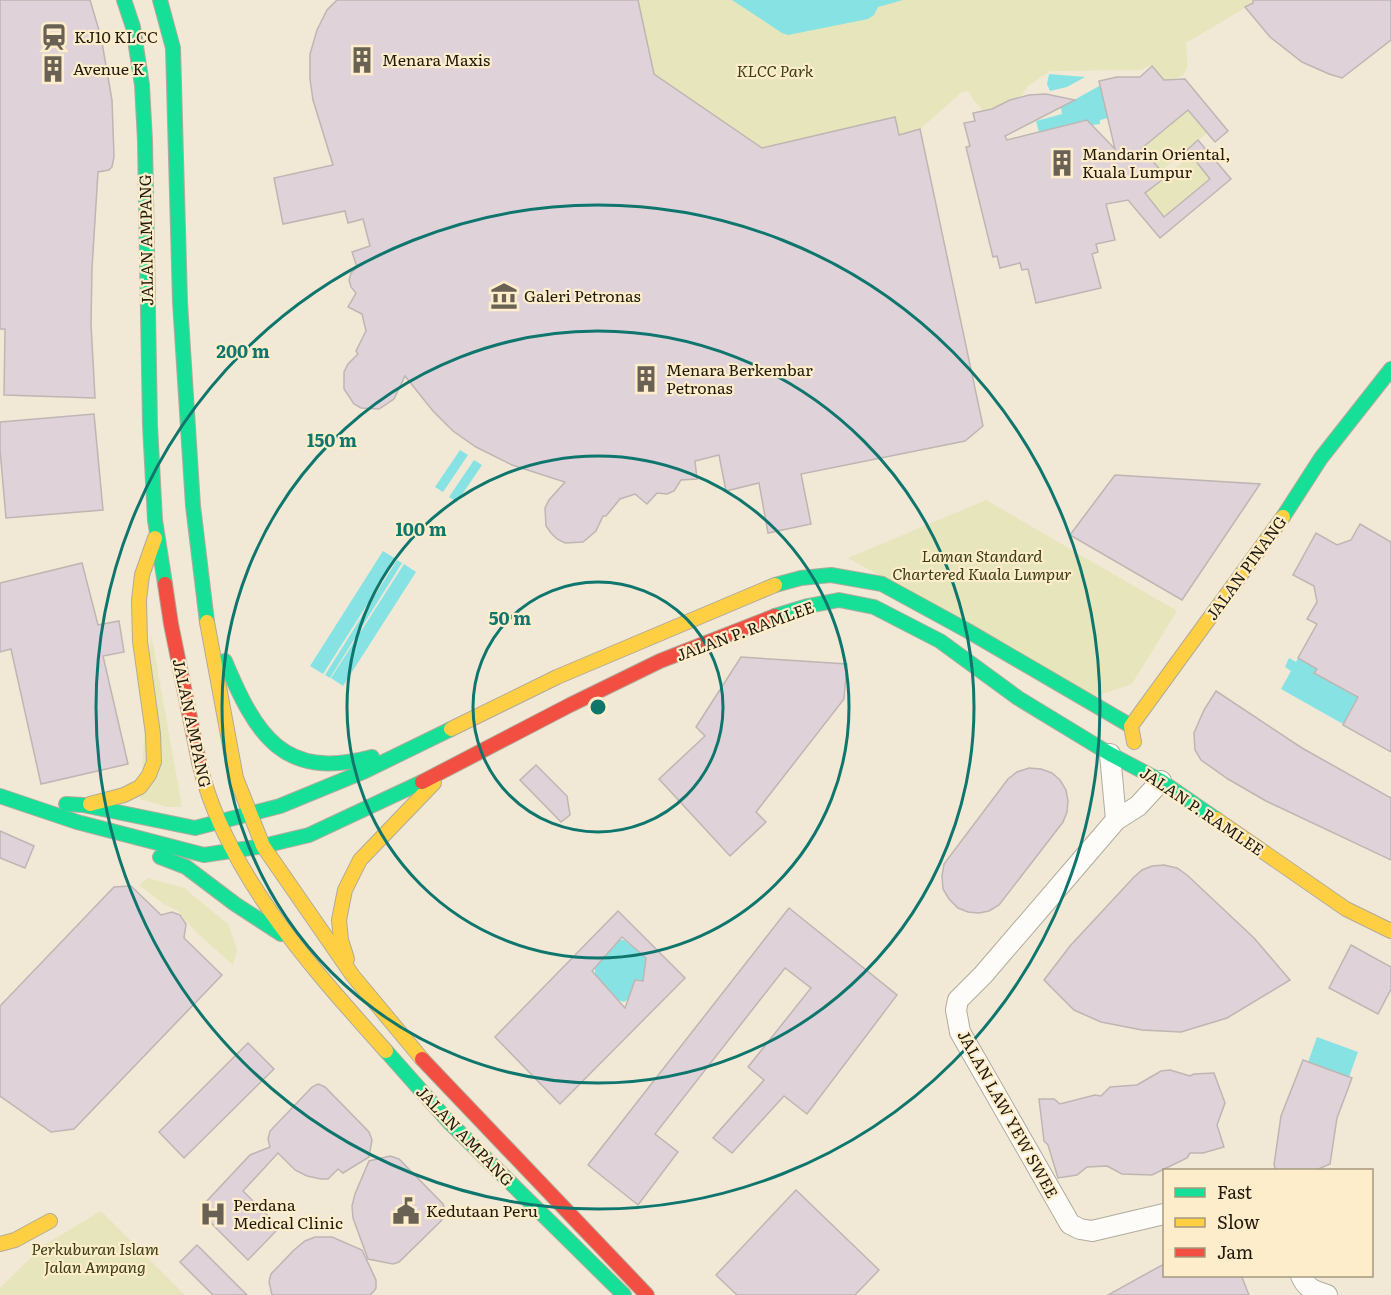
<svg xmlns="http://www.w3.org/2000/svg" width="1391" height="1295" font-family="Literata,serif">
  <style>
    .green { fill: #e7e5bb }
    .water { fill: #87e3e3 }
    .building { fill: #dfd3d9; stroke: #bdb6b3; stroke-width: 1.5; fill-rule: evenodd }
    .lines { fill: none; stroke-linecap: round; stroke-linejoin: round }
    .street-casing { stroke: #b1ab9c; stroke-width: 22 }
    .fast-casing { stroke: #b1ab9c; stroke-width: 16 }
    .slow-casing { stroke: #b1ab9c; stroke-width: 16 }
    .jam-casing { stroke: #b1ab9c; stroke-width: 16 }
    .street { stroke: #fdfcf9; stroke-width: 20 }
    .fast { stroke: #16e098; stroke-width: 14 }
    .slow { stroke: #ffcf43; stroke-width: 14 }
    .jam { stroke: #f24e42; stroke-width: 14 }
    .ring { fill: none; stroke: #0f766e; stroke-width: 3 }
    .labels { text-anchor: middle; stroke-width: 4.5; stroke-linejoin: round; paint-order: stroke }
    .poi-label { font-size: 16px; fill: #201a0e; stroke: #fdedca; text-anchor: start }
    .park-label { font-size: 16px; font-style: italic; fill: #3b3d15; stroke: #fdedca }
    .street-label { font-size: 16px; fill: #201a0e; stroke: #fdedca }
    .centre { fill: #0f766e; stroke: #fdedca; stroke-width: 3 }
    .ring-label { font-size: 18px; text-anchor: middle; font-weight: bold; fill: #0f766e; stroke: #fdedca; stroke-width: 4.5; stroke-linejoin: round; paint-order: stroke }
  </style>
  <rect width="100%" height="100%" fill="#f1e9d6"/>
  <g class="green">
    <path d="M638,0h615v3l-67,40c1,22 7,36 -22,37l-13,-15 -10,5 -91,1 -22,15 -8,11 -36,14 -9,-9 -7,-11 -6,1 -42,37 -21,6 -4,-17 -133,30 -108,-74z"/>
    <path d="M1188,110l19,23 -46,38 -19,-23z"/>
    <path d="M1191,155l19,24 -46,38 -19,-24z"/>
    <path d="M986,500l191,111 -45,73 -36,12 -248,-138z"/>
    <path d="M151,633l31,174h-14l-28,-8z"/>
    <path d="M148,878l36,10 44,36 9,25 -4,16 -36,-32 -19,-22 -14,-7 -25,-19z"/>
    <path d="M101,1211l84,84h-185v-7l44,-43z"/>
  </g>
  <g class="water">
    <path d="M732,0h171l-25,7 -4,8 -6,4 -80,16 -6,-2z"/>
    <path d="M1049,74l36,3 -18,10 -17,4 -3,-7z"/>
    <path d="M1101,85l7,33 -8,2v4l-61,8 -3,-11 26,-7 -2,-12 14,-2z"/>
    <path d="M460,450l8,5 -25,37 -8,-5z"/>
    <path d="M474,460l8,5 -25,37 -8,-5z"/>
    <path d="M383,551l13,8 -73,115 -13,-8z"/>
    <path d="M397,560l5,3 -72,115 -5,-3z"/>
    <path d="M404,564l12,8 -73,114 -12,-8z"/>
    <path d="M1289,658l7,4 2,-4 19,11 -2,4 43,24 -15,27 -62,-35 10,-18 -6,-4z"/>
    <path d="M619,940h5l22,18 -3,23 -8,-1 -7,19 -4,3 -6,-2 -23,-25v-7z"/>
    <path d="M1317,1037l41,15 -9,25 -41,-15z"/>
  </g>
  <g class="building">
    <path d="M0,0h90l11,37 11,63 2,57 -2,10 -3,3 -11,2 -6,96 -1,56 4,74 -91,-3 1,-66h-5z"/>
    <path d="M337,0h301l16,74 108,74 133,-31 4,18 21,-6 63,297 -18,15 -164,33 10,50 -43,9 -9,-50 -33,8 -7,-36 -24,6 2,18 -16,1 -7,11 -7,3 -10,-1 -10,11 -12,-10 -15,5 -14,17h-3l-7,15 -13,11 -18,1 -8,-4 -6,-6 -5,-7 -1,-18 4,-8 16,-18 -53,-17 -36,-18 -23,-16 -20,-20 -28,-35 -11,23 -15,10 -18,-1 -7,-4 -10,-15v-17l4,-8 10,-10 -2,-3 10,-20 -4,-17 -14,-7 8,-14 -5,-6 -2,-7 2,-7 6,-6 -5,-15 18,-6 -7,-27 -15,4 -3,-12 -62,13 -9,-46 59,-13 -20,-65 -3,-21v-25l7,-24 10,-20z"/>
    <path d="M1253,0h138v40l-49,38 -13,-4 -27,-12 -32,-25 -25,-30 8,-4z"/>
    <path d="M1152,66l12,14 21,-1 43,52 -13,11 -27,-32 -46,38 24,29 -21,16 19,24 46,-38 -23,-29 11,-10 33,39 -71,59 -32,-38 -22,4 9,36 -19,4 2,8 -6,2 9,34 -65,15 -8,-34 -6,1 -2,-7 -20,5 -3,-12 -4,1 -27,-110 4,-1 -6,-23 11,-2 -2,-8 19,-4 18,-9 19,-5 17,-1 29,6 -70,36 2,4 80,-20 28,29 -16,-68 18,-4h23z"/>
    <path d="M94,414l9,96 -97,8 -6,-68v-28z"/>
    <path d="M1115,475l145,9 -78,116 -112,-65z"/>
    <path d="M1360,524l31,18v210l-48,-27 15,-28 -44,-24 3,-4 -19,-11 19,-34 -10,-5 10,-17 -3,-16 -21,-11 23,-42 21,12 14,-5z"/>
    <path d="M82,563l16,62 21,-4 5,31 -21,4 25,108 -87,20 -30,-135 -11,3v-69z"/>
    <path d="M741,657l106,7 -3,35 -88,113 10,10 -36,34 -71,-77 46,-43 -9,-9z"/>
    <path d="M1216,691l86,57 89,50v62l-125,-59 -38,-22 -27,-19 -6,-10 -1,-17 10,-23z"/>
    <path d="M536,765l31,31 3,19 -9,7 -41,-42z"/>
    <path d="M1029,768l12,1 11,4 8,7 6,10 2,11 -1,11 -4,10 -64,83 -10,6 -10,2 -11,-1 -10,-4 -9,-9 -6,-10 -1,-13 2,-12 64,-85 9,-7z"/>
    <path d="M0,831l34,15 -9,22 -25,-10z"/>
    <path d="M1164,865l13,3 10,7 67,63 36,42 -63,38 -46,14 -39,-2 -41,-8 -27,-12 -30,-30 26,-34 64,-69 8,-7 10,-4z"/>
    <path d="M131,886l30,29 11,-3 8,3 6,9 -2,14 38,37 -148,154 -23,3 -51,-36v-90l114,-119z"/>
    <path d="M789,908l108,87 -90,119 -23,-18 -52,57 -19,-15 51,-58 -16,-13 63,-79 -26,-20 -130,166 23,18 -40,53 -50,-40z"/>
    <path d="M618,911l67,67 -125,126 -65,-67zM622,937l24,21 -3,23 -8,-1 -10,28 -33,-37z"/>
    <path d="M1351,945l40,22v22l-13,25 -49,-26z"/>
    <path d="M248,1043l26,26 -90,89 -25,-26z"/>
    <path d="M1303,1060l49,18 -15,40 -7,46 -14,6h-40l-2,-5 7,-49z"/>
    <path d="M1170,1070l20,6 4,-2 20,-1 11,30 -8,22 7,22 -21,6h-13l-3,5 -35,17 -30,-1 -15,-8 -20,1 -10,8 -19,3 -10,-33 -4,-4 -5,-42h15l6,5 35,-9 6,1 9,-9 27,-2 24,-14z"/>
    <path d="M318,1084l7,3 44,45 3,8 -3,17 -26,16 -5,-4 -10,10h-7l-14,-3 -12,-6 -17,-17 -35,38 34,34v5l-29,30 -43,-43 8,-7 -8,-7 45,-48 20,-8 -2,-8 2,-8 42,-44z"/>
    <path d="M390,1156l9,3 44,45 3,9 -5,8 -42,41 -6,2 -25,-5 -15,-41 -1,-12 3,-12 14,-33z"/>
    <path d="M796,1190l83,80 -24,25h-118l-21,-20z"/>
    <path d="M315,1237h17l30,13 14,30v8l-2,3 -4,4h-98l-3,-13 2,-8 23,-24 11,-9z"/>
    <path d="M197,1245l50,50h-34l-33,-33z"/>
    <path d="M1164,1264v11h77l8,20h-141z"/>
  </g>
  <g class="lines">
    <defs>
      <g id="street">
        <path d="M1110,754l6,66"/>
        <path d="M1161,781l-23,25 -22,14 -133,155 -25,25 -2,10 4,22 110,192 10,5 12,2 72,-17"/>
        <path d="M1301,1276c6,13 13,15 26,19"/>
      </g>
      <g id="fast">
        <path d="M124,0l9,27 9,58 3,56 5,284 5,95 10,64"/>
        <path d="M160,0l13,48 7,254 13,204 14,116"/>
        <path d="M1283,517l38,-59 70,-89"/>
        <path d="M775,585l26,-7 30,-3 51,9 86,47 163,95"/>
        <path d="M775,616l33,-10 31,-6 35,7 66,34 78,57 92,56 51,27 55,38"/>
        <path d="M225,661c31,74 58,120 147,96"/>
        <path d="M0,796l77,26 127,33 59,-9 46,-11 113,-53"/>
        <path d="M66,804l17,1 112,23 85,-22 85,-35 86,-42"/>
        <path d="M160,857l26,10 49,37 46,30"/>
        <path d="M386,1051l63,71 175,173"/>
      </g>
      <g id="slow">
        <path d="M207,622l29,156 27,68 90,130 69,83"/>
        <path d="M451,729l106,-52 218,-92"/>
        <path d="M1134,742l-3,-16 152,-209"/>
        <path d="M199,762c26,111 113,206 187,289"/>
        <path d="M90,804l34,-9 16,-8 9,-12 5,-13 -1,-28 -13,-93 -1,-41 3,-25 13,-37"/>
        <path d="M1216,819l130,90 45,22"/>
        <path d="M347,959l-6,-19 -2,-20 6,-30 15,-30 74,-77"/>
        <path d="M0,1244l15,-4 35,-19"/>
      </g>
      <g id="jam">
        <path d="M165,584l6,40 28,138"/>
        <path d="M422,782l148,-77 90,-44 115,-45"/>
        <path d="M422,1059l225,236"/>
      </g>
    </defs>
    <use href="#street" class="street-casing"/>
    <use href="#fast" class="fast-casing"/>
    <use href="#slow" class="slow-casing"/>
    <use href="#jam" class="jam-casing"/>
    <use href="#street" class="street"/>
    <use href="#fast" class="fast"/>
    <use href="#slow" class="slow"/>
    <use href="#jam" class="jam"/>
  </g>
  <g class="ring">
    <circle cx="598" cy="707" r="125"/>
    <circle cx="598" cy="707" r="251"/>
    <circle cx="598" cy="707" r="376"/>
    <circle cx="598" cy="707" r="502"/>
  </g>
  <defs>
    <symbol id="station-bare" viewBox="-9 -9 18 18"><path d="M-3-6H3Q5-6 5-4V2Q5 4 3 4L4.5 6H3L1.5 4h-3L-3 6H-4.5L-3 4Q-5 4-5 2V-4Q-5-6-3-6ZM-3.5-4v3h7v-3ZM-3.5 1v1.5H-2V1ZM2 1v1.5H3.5V1Z" fill="#696254" stroke="#fdedca" stroke-width="2.5" paint-order="stroke"/></symbol>
    <symbol id="building-bare" viewBox="-9 -9 18 18"><path d="M-4-6H4V6H1V3H-1V6H-4ZM-2.5-4.3h1.7v1.8h-1.7ZM.8-4.3h1.7v1.8H.8ZM-2.5-1h1.7V.8h-1.7ZM.8-1h1.7V.8H.8Z" fill="#696254" stroke="#fdedca" stroke-width="2.5" paint-order="stroke"/></symbol>
    <symbol id="museum-bare" viewBox="-9 -9 18 18"><path d="M0-6L6-3V-2H-6V-3ZM-5-1h2V3h-2ZM-1-1h2V3h-2ZM3-1h2V3H3ZM-6 4H6V6H-6Z" fill="#696254" stroke="#fdedca" stroke-width="2.5" paint-order="stroke"/></symbol>
    <symbol id="civic-bare" viewBox="-9 -9 18 18"><path d="M-.6-6.5H3V-4.5H.6V-3L4-1V1h2V6H-6V1h2V-1L-.6-3ZM-1.2 2.5V6h2.4V2.5Z" fill="#696254" stroke="#fdedca" stroke-width="2.5" paint-order="stroke"/></symbol>
    <symbol id="hospital-bare" viewBox="-9 -9 18 18"><path d="M-5-5h3v3.5h4V-5h3V5h-3V1.5h-4V5h-3Z" fill="#696254" stroke="#fdedca" stroke-width="2.5" paint-order="stroke"/></symbol>
  </defs>
  <g fill-rule="evenodd">
    <use href="#station-bare" x="35" y="18" width="38" height="38"/>
    <use href="#building-bare" x="343" y="41" width="38" height="38"/>
    <use href="#building-bare" x="34" y="50" width="38" height="38"/>
    <use href="#building-bare" x="1043" y="144" width="38" height="38"/>
    <use href="#museum-bare" x="485" y="277" width="38" height="38"/>
    <use href="#building-bare" x="627" y="360" width="38" height="38"/>
    <use href="#civic-bare" x="387" y="1192" width="38" height="38"/>
    <use href="#hospital-bare" x="194" y="1195" width="38" height="38"/>
  </g>
  <g class="labels">
    <g class="poi-label">
      <text x="74" y="43">KJ10 KLCC</text>
      <text x="382" y="66">Menara Maxis</text>
      <text x="73" y="75">Avenue K</text>
      <text x="1082" y="160">Mandarin Oriental,<tspan x="1082" dy="18">Kuala Lumpur</tspan></text>
      <text x="524" y="302">Galeri Petronas</text>
      <text x="666" y="376">Menara Berkembar<tspan x="666" dy="18">Petronas</tspan></text>
      <text x="233" y="1211">Perdana<tspan x="233" dy="18">Medical Clinic</tspan></text>
      <text x="426" y="1217">Kedutaan Peru</text>
    </g>
    <g class="park-label">
      <text x="775" y="77">KLCC Park</text>
      <text x="982" y="562">Laman Standard<tspan x="982" dy="18">Chartered Kuala Lumpur</tspan></text>
      <text x="95" y="1255">Perkuburan Islam<tspan x="95" dy="18">Jalan Ampang</tspan></text>
    </g>
    <g class="street-label">
      <text transform="translate(146 240) rotate(-91)" y="6">JALAN AMPANG</text>
      <text transform="translate(1246 568) rotate(-54)" y="6">JALAN PINANG</text>
      <text transform="translate(745 631) rotate(-20)" y="6">JALAN P. RAMLEE</text>
      <text transform="translate(192 723) rotate(78)" y="6">JALAN AMPANG</text>
      <text transform="translate(1202 811) rotate(34)" y="6">JALAN P. RAMLEE</text>
      <text transform="translate(1008 1114) rotate(61)" y="6">JALAN LAW YEW SWEE</text>
      <text transform="translate(465 1136) rotate(46)" y="6">JALAN AMPANG</text>
    </g>
  </g>
  <circle cx="598" cy="707" r="9" class="centre"/>
  <g class="ring-label">
    <text x="243" y="358">200 m</text>
    <text x="332" y="447">150 m</text>
    <text x="421" y="536">100 m</text>
    <text x="510" y="625">50 m</text>
  </g>
  <rect x="1163" y="1169" width="210" height="108" fill="#fdedca" stroke="#a5997f" stroke-width="1.5"/>
  <rect x="1175" y="1188" width="30" height="9" fill="#16e098" stroke="#a5997f" stroke-width="1.5"/>
  <text x="1217" y="1199" font-size="18" fill="#201a0e">Fast</text>
  <rect x="1175" y="1218" width="30" height="9" fill="#ffcf43" stroke="#a5997f" stroke-width="1.5"/>
  <text x="1217" y="1229" font-size="18" fill="#201a0e">Slow</text>
  <rect x="1175" y="1248" width="30" height="9" fill="#f24e42" stroke="#a5997f" stroke-width="1.5"/>
  <text x="1217" y="1259" font-size="18" fill="#201a0e">Jam</text>
</svg>
